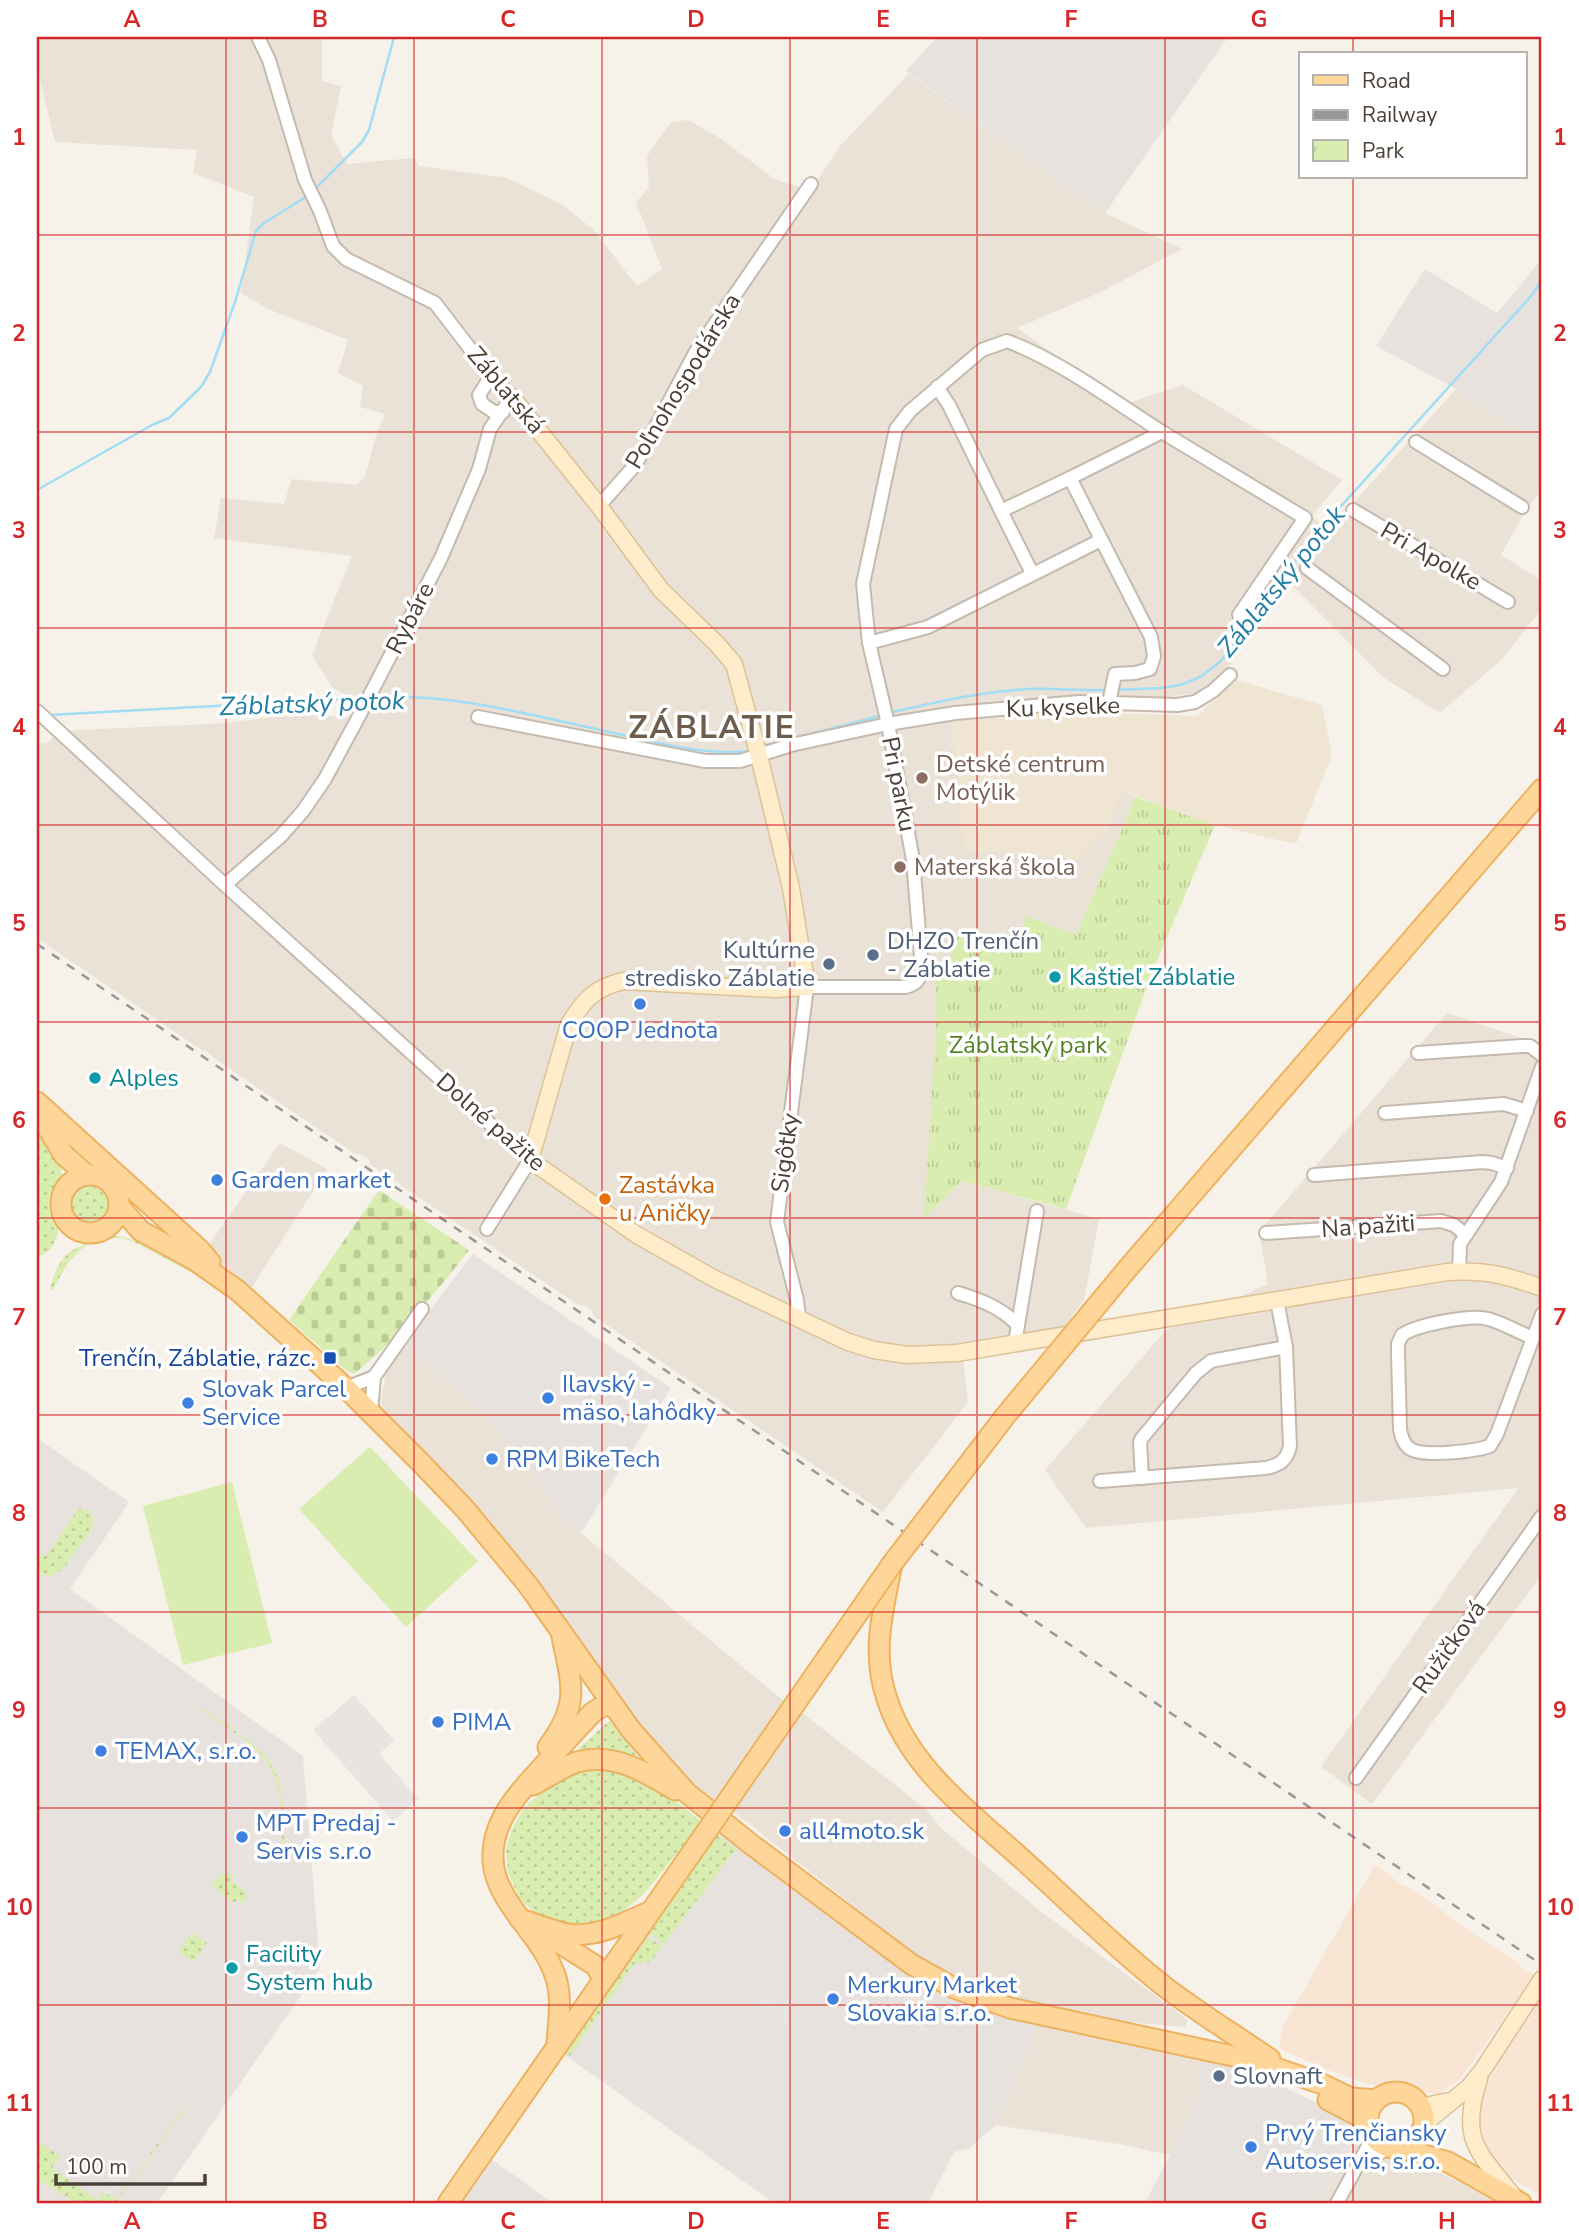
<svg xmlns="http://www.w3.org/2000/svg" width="1579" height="2240" font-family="'Nunito Sans',sans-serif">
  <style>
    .residential { fill: #eae2d7 }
    .commercial { fill: #f8e5d4 }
    .industrial { fill: #e8e2de }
    .education { fill: #f0e4d2 }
    .grass { fill: url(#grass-dots) }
    .cemetery { fill: url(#cemetery-stones) }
    .park { fill: url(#park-tufts) }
    .garden { fill: #d8edaf }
    .parking { fill: #e7e4e1 }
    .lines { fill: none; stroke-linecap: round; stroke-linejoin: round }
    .stream { stroke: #a2ddf6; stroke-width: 2.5 }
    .street-casing { stroke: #c5baae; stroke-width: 16 }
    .secondary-casing { stroke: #dcc298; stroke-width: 19 }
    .primary-casing { stroke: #edb260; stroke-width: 23 }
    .street { stroke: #fff; stroke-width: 12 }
    .secondary { stroke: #ffecca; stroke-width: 16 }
    .primary { stroke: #ffd699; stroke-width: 19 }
    .rail { stroke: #989898; stroke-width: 2.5; stroke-dasharray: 9 9; stroke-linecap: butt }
    .primary-bridge-casing { stroke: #edb260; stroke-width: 23; stroke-linecap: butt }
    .primary-bridge { stroke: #ffd699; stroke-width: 19 }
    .grid { fill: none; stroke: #d62828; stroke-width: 2; stroke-opacity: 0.55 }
    .education-dot { fill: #8d6e63; stroke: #fff; stroke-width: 2.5 }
    .service-dot { fill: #5c6f8a; stroke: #fff; stroke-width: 2.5 }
    .culture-dot { fill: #0f9aa8; stroke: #fff; stroke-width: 2.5 }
    .shop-dot { fill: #3f7fe0; stroke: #fff; stroke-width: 2.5 }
    .food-dot { fill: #e8710a; stroke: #fff; stroke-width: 2.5 }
    .transit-dot { fill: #1a4fb4; stroke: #fff; stroke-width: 2.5 }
    .labels { text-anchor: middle; stroke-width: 7; stroke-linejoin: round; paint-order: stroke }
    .street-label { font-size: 24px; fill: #4a4037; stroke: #fff }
    .education-label { font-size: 24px; fill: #785e54; stroke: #fff; text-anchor: start }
    .service-label { font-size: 24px; fill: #4e5e75; stroke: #fff; text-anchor: start }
    .culture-label { font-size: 24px; fill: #0d838f; stroke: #fff; text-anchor: start }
    .shop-label { font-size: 24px; fill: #366cbe; stroke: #fff; text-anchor: start }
    .park-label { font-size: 24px; fill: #528224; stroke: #fff }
    .food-label { font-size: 24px; fill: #c56008; stroke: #fff; text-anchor: start }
    .transit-label { font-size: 24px; fill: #164399; stroke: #fff; text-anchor: end }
    .water-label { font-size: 26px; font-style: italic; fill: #237ea6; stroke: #fff }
    .district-label { font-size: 32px; font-weight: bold; letter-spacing: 2px; fill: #6e5d4d; stroke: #fff }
    .neatline { fill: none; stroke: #d62828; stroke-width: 2.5 }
    .grid-label { font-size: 23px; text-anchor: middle; font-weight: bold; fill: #d62828 }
  </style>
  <defs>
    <pattern id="grass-dots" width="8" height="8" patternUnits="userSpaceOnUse" patternTransform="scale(1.75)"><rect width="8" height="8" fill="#d8edaf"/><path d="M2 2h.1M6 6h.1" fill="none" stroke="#bbcc97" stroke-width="1.8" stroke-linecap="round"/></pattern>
    <pattern id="cemetery-stones" width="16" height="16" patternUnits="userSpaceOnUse" patternTransform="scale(1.75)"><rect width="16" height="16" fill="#d8edaf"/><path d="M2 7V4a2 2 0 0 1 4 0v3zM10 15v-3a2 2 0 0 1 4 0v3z" fill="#bbcc97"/></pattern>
    <pattern id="park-tufts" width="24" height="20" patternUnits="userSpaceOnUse" patternTransform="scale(1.75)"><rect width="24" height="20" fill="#d8edaf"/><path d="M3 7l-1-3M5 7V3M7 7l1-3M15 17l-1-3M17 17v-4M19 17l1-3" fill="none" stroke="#bbcc97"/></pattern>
  </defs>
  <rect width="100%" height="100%" fill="#f6f1e9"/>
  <g class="residential">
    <path d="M37,37h285v44l19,5 -10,49 16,29 67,-6 5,8 88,12 54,26 32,25 44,57 25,-17 -26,-67 13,-14 -2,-32 24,-34 17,-2 32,18 56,42 35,10 30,-45 68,-71 196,139 77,36 -81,43 -84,36 75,53 39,21 52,-17 159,95 -30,36 16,15 128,-142 10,9 76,44v49l-14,15 -27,49 41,26v28l-39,49 -63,55 -56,-35 -94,-95 -63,86 -24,23 -43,6 -39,-3h-51l-143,16 -44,9 1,13 67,-14 153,115 18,-43 14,6 -60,138 -60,18 -13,1 -7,-1v-4l-24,-8v-9l-21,38 -16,1 1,57 -11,189 37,-36 137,38 -15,81 -32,43 -89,16 5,43 -85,110 -289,-196 -3,-6 -6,-4 -7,-1 -207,-140 -3,-6 -6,-4 -7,-1 -137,-93 -13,-11 -2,1 -166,-113v-194l10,-1 13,-12 168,-8 66,-9 61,4 7,-15 -29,-15 -21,-33 40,-99 -138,-18 7,-40 63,6 8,-25 65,6 8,-8 10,-38 10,-25 -25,-7 3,-21 -25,-13 10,-33 -80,-31 -27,-16 13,-96 -61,-24 4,-23 -142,-8 -18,-75z"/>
    <path d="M1447,1013l95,32v529l-170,230 -51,-37 142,-202 56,-77 -433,40 -41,-58 120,-139 103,-47 -9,-52z"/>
    <path d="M280,1143l47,26 -76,120 -45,-40z"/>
    <path d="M406,1346l67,56 54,61 37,56 222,184 -71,103 -39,-35 -293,-358 -2,-12 5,-29z"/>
    <path d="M802,1713l124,96 16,20 97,81 149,110 -3,7 -115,-10 -101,-27 -41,-26 -194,-152z"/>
    <path d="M1037,2023l171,35 -6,9 -5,35 -27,53 -51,-11 -123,-19z"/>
    <path d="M1356,2143l20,15 8,-4 25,2 89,47h-179z"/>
  </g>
  <g class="commercial">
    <path d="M1375,1865l30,22 1,-1 48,33v2l58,37 13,12 11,4 -76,105 -22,16 -47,-11 -9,2 -17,-3 -45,-16 -41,-19 3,-20z"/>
    <path d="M1542,1980v216l-40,-23 -9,-10 -16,-40 7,-32z"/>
  </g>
  <g class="industrial">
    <path d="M937,37h291l-123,176 -199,-142z"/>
    <path d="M1542,259v183l-76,-44 -10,-9 -80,-43 49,-77 72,44z"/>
    <path d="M473,1254l198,134 -90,145 -17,-14 -37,-56 -54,-60 -67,-57 30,-44z"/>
    <path d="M37,1438l92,64 -59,87 233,167 17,212 -160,231 -16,4h-107z"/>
    <path d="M718,1829l200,150 119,44 -41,102 -28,24 -14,3 -26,51h-154l-212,-150z"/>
    <path d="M1208,2058l23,5 123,57 6,13 -41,70h-174l52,-101 5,-36z"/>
    <path d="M491,2159l62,44h-93z"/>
  </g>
  <path class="education" d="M1236,680l86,25 10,50 -36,89 -81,-19 -93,-34 -18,43 -26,25 -114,-9 -13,-131 95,-8 151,5z"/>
  <g class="grass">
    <path d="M37,1122l22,36 4,19 -7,26 4,18 -3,16 -7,13 -13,8z"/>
    <circle cx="90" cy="1204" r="20"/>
    <path d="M114,1236c33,1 98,47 124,68l3,1 3,-1 115,106 -114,-102 -49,-33 -64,-34 -10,-3h-9l-26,7 -7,5 -12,13 -16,28 -2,-2c2,-5 2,-10 5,-16 12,-29 33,-29 59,-37z"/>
    <path d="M79,1508l5,3 1,-3c8,5 10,12 7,21l-28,39 -14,9 -13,-6v-15h6l5,-3z"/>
    <path d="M198,1706c21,15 48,29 66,48 24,26 19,72 21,105l-2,1c-2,-33 3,-78 -21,-104 -17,-20 -44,-33 -65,-49z"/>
    <path d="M610,1721l30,39 -69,-5 38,-34z"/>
    <path d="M598,1764l51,16 87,69 -87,115 -6,-4 -4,5 -4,-2 -65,93 -4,-2 80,-117 14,8 2,-2 -16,-12 65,-87 -17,-12 -49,61 -30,25 -35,10 -40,-11 -20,-17 -12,-28 -2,-22 6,-21 13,-22 35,-31z"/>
    <path d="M228,1873l6,3 -3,5 16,11 -1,3 2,1 -5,7 -6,-4 -3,4 -22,-17 9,-12z"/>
    <path d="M192,1933l15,10 -13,19 -15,-10z"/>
    <path d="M185,2109l-69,94h-39l-40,-24v-35l3,-1 20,13 -8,12 45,32 7,-8 13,8 64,-89z"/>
  </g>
  <path class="cemetery" d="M379,1190l90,60c-35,45 -71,88 -115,124l-8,-4 -57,-50z"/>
  <path class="park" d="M1136,797l79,28 -62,145 -87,239 -104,-28 -38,37 12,-190 -1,-57 16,-1v-31l22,-7 -1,9 24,8v4h20l10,-37 50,19z"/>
  <g class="garden">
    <path d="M370,1447l108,114 -72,66 -107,-118z"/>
    <path d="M232,1482l40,161 -89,22 -40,-159z"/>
  </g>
  <g class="parking">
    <path d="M354,1695l40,45 -15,14 39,45 -25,22 -80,-91z"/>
    <path d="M262,1824l11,8 1,33 -11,14 -25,-20z"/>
    <path d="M147,1883l34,25 -38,52 -33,-24z"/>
    <path d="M808,1910l36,29 -4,6 -37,-30z"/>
    <path d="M871,1958l63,52 -7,9 -62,-54z"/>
    <path d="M759,1987l89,74 -7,8 -90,-73z"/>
    <path d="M922,2024l7,5 -48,69 -17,-9 4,-6 10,5z"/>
    <path d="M189,2072l7,4 -86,120 -6,-4z"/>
  </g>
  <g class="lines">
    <g class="stream">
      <path d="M314,190l48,-48 7,-12 25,-93"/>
      <path d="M37,490l115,-65 17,-7 32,-31 9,-15 25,-70 21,-71 8,-8 45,-28"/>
      <path d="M1114,690l47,-2 19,-3 20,-8 21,-16 93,-125 218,-241 10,-15"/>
      <path d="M374,697c84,-4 168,21 249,38 42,9 84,21 127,16"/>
      <path d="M889,713c46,-11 91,-21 138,-24 27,-1 54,2 81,1"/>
      <path d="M49,715l315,-17"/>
      <path d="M795,738l88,-23"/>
      <path d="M767,745l18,-4"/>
    </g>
    <defs>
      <g id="street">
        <path d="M491,376l-12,19 3,9 12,8h9"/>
        <path d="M937,387l12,18 52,106"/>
        <path d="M1416,442l106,65"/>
        <path d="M599,506l37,-42 59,-111 116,-169"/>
        <path d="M1353,510l155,92"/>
        <path d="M1307,568l136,101"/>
        <path d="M1032,573l-31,-62 69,-33"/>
        <path d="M869,643l59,-16 173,-87"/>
        <path d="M1109,703l6,-29 20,-1 15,-4 4,-13 -3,-19 -81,-159 92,-46 143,86 -66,97"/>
        <path d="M37,711l188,174 305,275 -43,69"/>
        <path d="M478,717l227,44h35l51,-16 97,-21 67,-11 124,-11 98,3 18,-3 18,-11 17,-16"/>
        <path d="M225,885l56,-49 22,-25 22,-32 33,-61 83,-160 38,-89 11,-40 22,-32 -21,-21 -56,-73 -89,-44 -13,-13 -13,-35 -15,-31 -36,-120 -11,-23"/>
        <path d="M1418,1053l104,-7h8l12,9"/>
        <path d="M1385,1113l119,-9 23,7"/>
        <path d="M1314,1175l169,-13 9,1 15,5"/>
        <path d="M1266,1233l175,-12 13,4 12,10"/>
        <path d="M1459,1272l1,-28 41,-62 41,-115"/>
        <path d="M958,1293c23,7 42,14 60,32"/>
        <path d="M799,1318l-2,-18 -20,-78 30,-235h99c11,-3 13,-7 16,-18l-9,-109 -25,-136 -19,-81 -6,-59 33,-155 14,-18 72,-61 25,-9c55,21 105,59 155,91"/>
        <path d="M1533,1338c-15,-6 -30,-15 -45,-19 -17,-5 -72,6 -86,16l-4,9v10l2,75c1,7 3,14 9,19 12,10 67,3 81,-2l7,-12 45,-120"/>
        <path d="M1015,1343l22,-132"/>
        <path d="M346,1388l28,-11"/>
        <path d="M371,1412l3,-35 48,-68"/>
        <path d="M1142,1478l-2,-36 2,-4 54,-65 15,-12 75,-14"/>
        <path d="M1100,1481l166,-13c14,-3 21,-8 24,-22l-4,-99 -9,-46"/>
        <path d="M1356,1778l186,-262"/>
        <path d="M1360,2163l29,-15"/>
        <path d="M1337,2203l31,-57 2,-16"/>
      </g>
      <g id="secondary">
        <path d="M512,397l87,109 62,84 56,54 17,20 25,92 32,132 16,99 -32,2 -152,-8c-29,7 -39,19 -54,43l-39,136 107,75 78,44 133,63 26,8 33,5 50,-2 490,-81c39,-2 59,3 95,16"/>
        <path d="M1479,2079c-20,61 -1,72 34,117"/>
        <path d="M1421,2107l28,-6"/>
        <path d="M1425,2123l43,-35 14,-17 60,-92"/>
      </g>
      <g id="primary">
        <path d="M37,1102l163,148 10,12"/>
        <path d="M37,1111l27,44 23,20"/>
        <circle cx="90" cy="1204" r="29"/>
        <path d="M119,1206l22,25 55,30 41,29 109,98 76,76 43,45 63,76 103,145 56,63 65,52 159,119 43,24 56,20 246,53 66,23 29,14 25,2"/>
        <path d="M1129,1267l413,-478"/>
        <path d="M892,1564c-9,46 -21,89 -5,135 22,69 84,114 135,160 48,43 93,89 143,128 34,26 70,48 105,72"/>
        <path d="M548,1747c32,-43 24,-61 14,-110"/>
        <path d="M533,1785c14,-7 29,-18 44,-23 37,-10 68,10 98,28"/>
        <path d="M520,1919c16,5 32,12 48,15 29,4 55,-11 81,-22"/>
        <path d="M545,1934l51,32 7,13"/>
        <path d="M557,2044c1,-22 6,-47 -2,-69 -19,-55 -88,-87 -52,-158 10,-19 25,-34 39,-50 17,-18 34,-37 51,-55l10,-6h11"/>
        <circle cx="1396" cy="2120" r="28"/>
        <path d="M1328,2100l31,16 9,10"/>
        <path d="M1401,2148l47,14 73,41"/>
        <path d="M448,2203l254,-365"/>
      </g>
    </defs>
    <use href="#street" class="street-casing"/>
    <use href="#secondary" class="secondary-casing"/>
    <use href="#primary" class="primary-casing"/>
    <use href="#street" class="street"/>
    <use href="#secondary" class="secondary"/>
    <use href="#primary" class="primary"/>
    <path class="rail" d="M37,944l1505,1021"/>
    <defs>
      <path id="primary-bridge" d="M702,1838l190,-274 114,-149 123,-148"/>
    </defs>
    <use href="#primary-bridge" class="primary-bridge-casing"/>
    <use href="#primary-bridge" class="primary-bridge"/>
  </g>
  <path class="grid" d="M226,37v2166M414,37v2166M602,37v2166M790,37v2166M977,37v2166M1165,37v2166M1353,37v17M1353,177v2026M37,235h1505M37,432h1505M37,628h1505M37,825h1505M37,1022h1505M37,1218h1505M37,1415h1505M37,1612h1505M37,1808h1505M37,2005h1505"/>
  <g class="education-dot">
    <circle cx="922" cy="778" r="7"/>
    <circle cx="900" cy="867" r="7"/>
  </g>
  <g class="service-dot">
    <circle cx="873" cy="955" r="7"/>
    <circle cx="829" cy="964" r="7"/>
    <circle cx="1219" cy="2076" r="7"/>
  </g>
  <g class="culture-dot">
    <circle cx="1055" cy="977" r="7"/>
    <circle cx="95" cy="1078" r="7"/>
    <circle cx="232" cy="1968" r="7"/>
  </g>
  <g class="shop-dot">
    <circle cx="640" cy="1004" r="7"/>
    <circle cx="217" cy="1180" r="7"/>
    <circle cx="548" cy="1398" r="7"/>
    <circle cx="188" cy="1403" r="7"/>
    <circle cx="492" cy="1459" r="7"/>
    <circle cx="438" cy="1722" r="7"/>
    <circle cx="101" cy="1751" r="7"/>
    <circle cx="785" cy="1831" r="7"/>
    <circle cx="242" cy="1837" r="7"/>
    <circle cx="833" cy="1999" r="7"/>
    <circle cx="1251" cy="2147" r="7"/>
  </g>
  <circle class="food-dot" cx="605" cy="1199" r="7"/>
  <rect class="transit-dot" x="323" y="1351" width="14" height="14" rx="3.5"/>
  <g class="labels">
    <g class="street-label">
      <text transform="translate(683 381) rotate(-59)" y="8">Poľnohospodárska</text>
      <text transform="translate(506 390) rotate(50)" y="8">Záblatská</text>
      <text transform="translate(1431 556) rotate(30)" y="8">Pri Apolke</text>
      <text transform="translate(410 618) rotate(-63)" y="8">Rybáre</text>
      <text transform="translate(1063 707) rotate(-2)" y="8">Ku kyselke</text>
      <text transform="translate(899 784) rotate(79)" y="8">Pri parku</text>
      <text transform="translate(491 1122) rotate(41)" y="8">Dolné pažite</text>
      <text transform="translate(785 1153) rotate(-82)" y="8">Sigôtky</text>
      <text transform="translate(1368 1226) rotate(-4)" y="8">Na pažiti</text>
      <text transform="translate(1449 1647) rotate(-55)" y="8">Ružičková</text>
    </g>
    <g class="education-label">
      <text x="936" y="772">Detské centrum<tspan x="936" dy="28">Motýlik</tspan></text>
      <text x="914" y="875">Materská škola</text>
    </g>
    <g class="service-label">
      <text x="887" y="949">DHZO Trenčín<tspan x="887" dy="28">- Záblatie</tspan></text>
      <text x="815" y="958" text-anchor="end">Kultúrne<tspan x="815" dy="28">stredisko Záblatie</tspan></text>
      <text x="1233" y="2084">Slovnaft</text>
    </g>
    <g class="culture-label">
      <text x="1069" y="985">Kaštieľ Záblatie</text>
      <text x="109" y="1086">Alples</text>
      <text x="246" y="1962">Facility<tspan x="246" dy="28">System hub</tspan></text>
    </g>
    <g class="shop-label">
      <text x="640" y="1038" text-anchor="middle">COOP Jednota</text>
      <text x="231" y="1188">Garden market</text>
      <text x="562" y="1392">Ilavský -<tspan x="562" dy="28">mäso, lahôdky</tspan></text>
      <text x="202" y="1397">Slovak Parcel<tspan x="202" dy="28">Service</tspan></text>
      <text x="506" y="1467">RPM BikeTech</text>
      <text x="452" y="1730">PIMA</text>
      <text x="115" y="1759">TEMAX, s.r.o.</text>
      <text x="256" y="1831">MPT Predaj -<tspan x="256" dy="28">Servis s.r.o</tspan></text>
      <text x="799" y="1839">all4moto.sk</text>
      <text x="847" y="1993">Merkury Market<tspan x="847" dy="28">Slovakia s.r.o.</tspan></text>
      <text x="1265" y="2141">Prvý Trenčiansky<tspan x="1265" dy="28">Autoservis, s.r.o.</tspan></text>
    </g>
    <g class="park-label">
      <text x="1028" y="1053">Záblatský park</text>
    </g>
    <g class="food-label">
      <text x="619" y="1193">Zastávka<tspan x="619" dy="28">u Aničky</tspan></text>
    </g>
    <g class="transit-label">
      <text x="316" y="1366">Trenčín, Záblatie, rázc.</text>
    </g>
    <g class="water-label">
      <text transform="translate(1281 581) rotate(-51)" y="9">Záblatský potok</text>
      <text transform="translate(312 703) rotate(-2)" y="9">Záblatský potok</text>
    </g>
    <g class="district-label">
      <text x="712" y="738">ZÁBLATIE</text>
    </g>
  </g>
  <rect width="1579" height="2240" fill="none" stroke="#ffffff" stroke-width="77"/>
  <rect x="1299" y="52" width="228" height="126" fill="#ffffff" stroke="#b7b3af" stroke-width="2"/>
  <rect x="1313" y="75" width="35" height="10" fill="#ffd699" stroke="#b7b3af" stroke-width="2"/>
  <text x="1362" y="88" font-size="21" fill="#4a4037">Road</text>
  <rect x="1313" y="110" width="35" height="10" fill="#989898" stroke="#b7b3af" stroke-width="2"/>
  <text x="1362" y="122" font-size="21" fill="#4a4037">Railway</text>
  <rect x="1313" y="140" width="35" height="21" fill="url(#park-tufts)" stroke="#b7b3af" stroke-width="2"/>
  <text x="1362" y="158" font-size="21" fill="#4a4037">Park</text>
  <path d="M56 2174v10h149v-10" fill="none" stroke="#4a4037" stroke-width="3.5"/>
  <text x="66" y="2174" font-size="21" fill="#4a4037" stroke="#ffffff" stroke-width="5" paint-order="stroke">100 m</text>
  <rect x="38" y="38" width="1502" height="2164" class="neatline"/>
  <g class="grid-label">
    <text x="132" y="27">A</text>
    <text x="320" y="27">B</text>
    <text x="508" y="27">C</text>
    <text x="696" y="27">D</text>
    <text x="883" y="27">E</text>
    <text x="1071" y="27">F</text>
    <text x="1259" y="27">G</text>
    <text x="1447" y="27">H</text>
    <text x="19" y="145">1</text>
    <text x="1560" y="145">1</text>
    <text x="19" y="341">2</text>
    <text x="1560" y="341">2</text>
    <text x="19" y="538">3</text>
    <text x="1560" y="538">3</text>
    <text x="19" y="735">4</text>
    <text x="1560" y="735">4</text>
    <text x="19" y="931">5</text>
    <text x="1560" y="931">5</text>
    <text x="19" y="1128">6</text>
    <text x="1560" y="1128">6</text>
    <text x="19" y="1325">7</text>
    <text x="1560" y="1325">7</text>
    <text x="19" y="1521">8</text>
    <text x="1560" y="1521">8</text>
    <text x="19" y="1718">9</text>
    <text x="1560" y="1718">9</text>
    <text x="19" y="1915">10</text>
    <text x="1560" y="1915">10</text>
    <text x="19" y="2111">11</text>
    <text x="1560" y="2111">11</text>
    <text x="132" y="2229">A</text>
    <text x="320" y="2229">B</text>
    <text x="508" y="2229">C</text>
    <text x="696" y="2229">D</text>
    <text x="883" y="2229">E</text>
    <text x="1071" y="2229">F</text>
    <text x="1259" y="2229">G</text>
    <text x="1447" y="2229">H</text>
  </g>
</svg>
